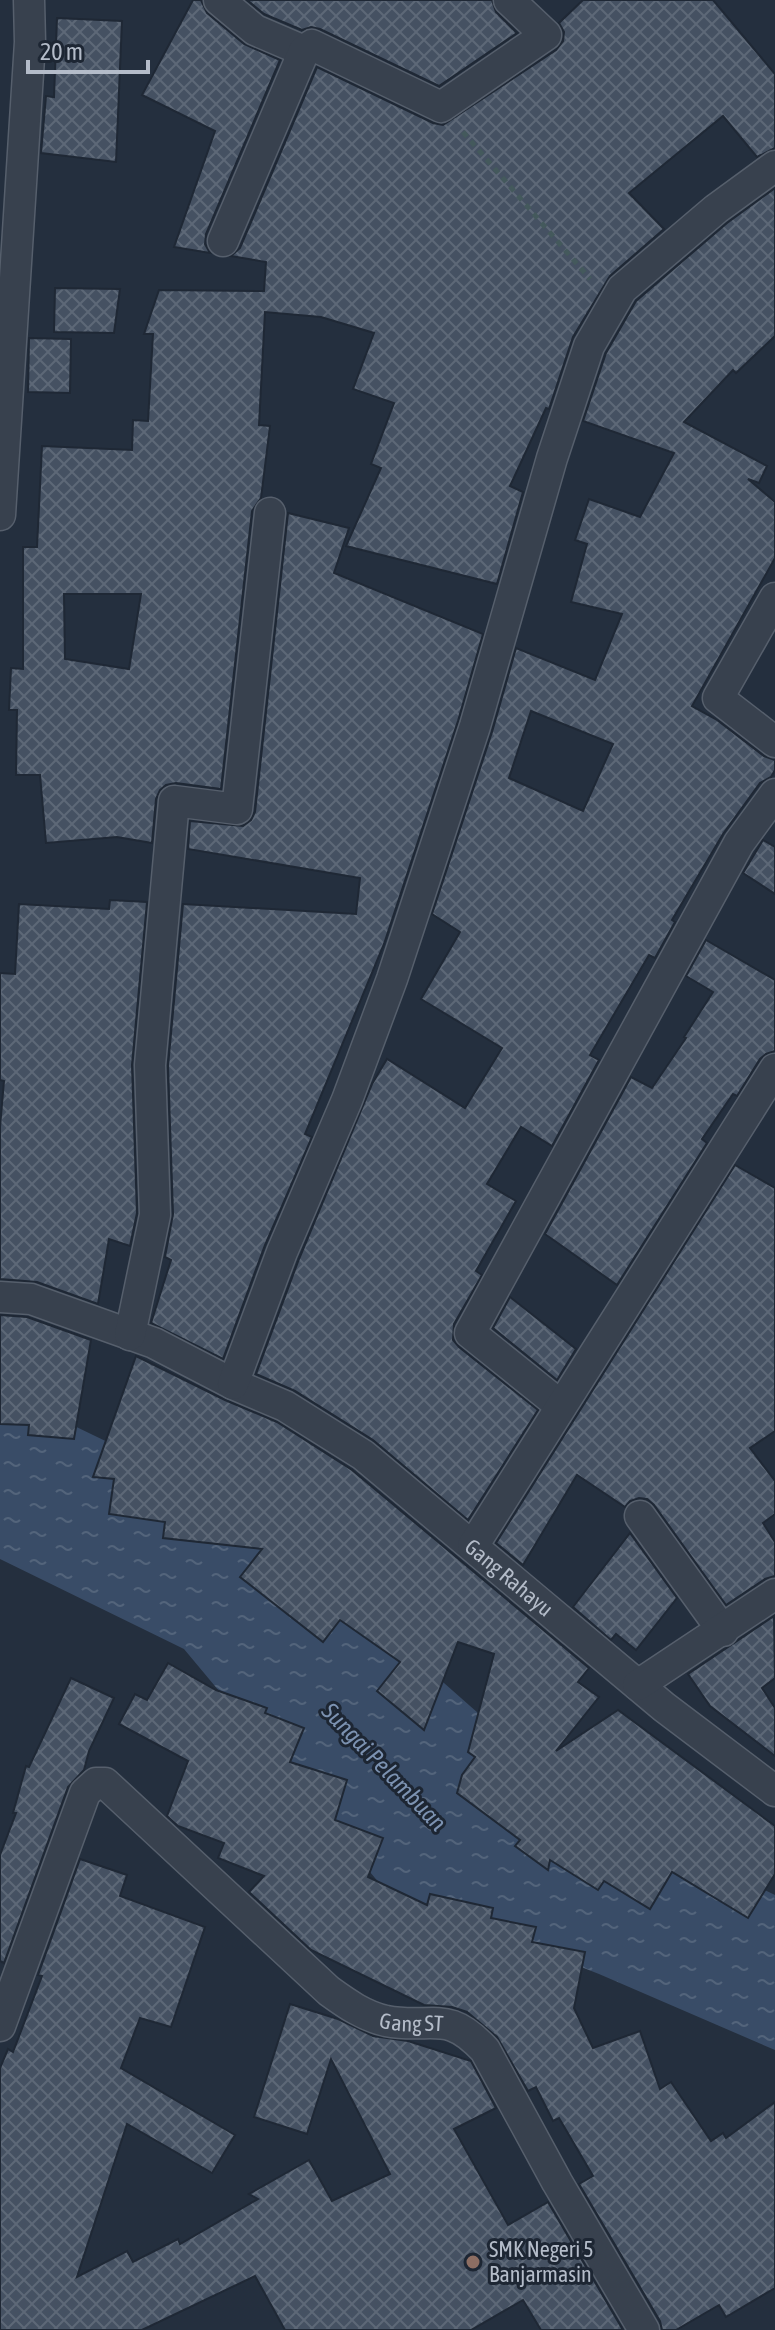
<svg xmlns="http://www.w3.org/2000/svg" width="775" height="2330" font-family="'Asap Condensed',sans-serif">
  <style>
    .water { fill: url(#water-ripples) }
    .building { fill: url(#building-cross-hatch); stroke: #1f2835; stroke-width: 2; fill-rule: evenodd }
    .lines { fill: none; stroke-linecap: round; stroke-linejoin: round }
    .street-casing { stroke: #565f6c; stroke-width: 33 }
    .path { stroke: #44595c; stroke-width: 5; stroke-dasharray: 6 6; stroke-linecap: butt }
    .street { stroke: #38414e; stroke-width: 30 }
    .education-dot { fill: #8d6e63; stroke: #1d2633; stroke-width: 3 }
    .labels { text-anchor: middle; stroke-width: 6; stroke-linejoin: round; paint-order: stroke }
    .street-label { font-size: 22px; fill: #b4bcc9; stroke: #1d2633 }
    .poi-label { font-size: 22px; fill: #b4bcc9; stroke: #1d2633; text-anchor: start }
    .water-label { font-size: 24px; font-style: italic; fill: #7c92b1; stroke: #1d2633 }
  </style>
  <defs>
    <pattern id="water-ripples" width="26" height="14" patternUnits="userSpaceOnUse" patternTransform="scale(2)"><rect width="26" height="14" fill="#394c67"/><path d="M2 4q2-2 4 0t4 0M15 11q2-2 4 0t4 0" fill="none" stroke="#53647b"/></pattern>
    <pattern id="building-cross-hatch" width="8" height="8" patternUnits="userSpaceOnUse" patternTransform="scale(2)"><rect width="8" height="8" fill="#455162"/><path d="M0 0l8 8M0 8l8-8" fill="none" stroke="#5d6877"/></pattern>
  </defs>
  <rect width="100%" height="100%" fill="#242f3e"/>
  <path class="water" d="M0,1390l248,120 325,287 202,98v155l-176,-76 -214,-84 -201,-241 -184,-90z"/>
  <g class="building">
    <path d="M193,0h8l6,13 37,31 36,16 -74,174 -1,10 5,9 -36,-6 41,-116 -73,-36z"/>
    <path d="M247,0h245l4,12 21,21 -78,53 -119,-57 -9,-2 -9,3 -38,-16z"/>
    <path d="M583,0h130l62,74v74l-18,9 -34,-41 -94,77 35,36 -54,47 -37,61 -24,72 -3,-1 -36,78 13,6 -26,92 -151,-38 35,-78 -10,-4 23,-61 -41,-14 21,-56 -53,-16 -56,-5 -6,113 11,1 -9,72 -9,13 -31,278 -45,-6 -10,2 -6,5 -4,9 -4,44 -35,-6 -71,6 -6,-68h-24l1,-65h-8l2,-42 12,1v-122h14l5,-101 90,4 1,-30 15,1 5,-87h-9l15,-44 105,1 2,-29 -35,-6 9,-8 77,-181 116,56 10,2 113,-75 7,-9 1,-9 -5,-9zM64,594h77l-12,75 -64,-10z"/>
    <path d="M57,18l65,3 -6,141 -75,-9 5,-57 8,1z"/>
    <path d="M775,188v148l-39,37 -3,-3 -49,52 83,44 -8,17 -11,-4 27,23v56l-83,148 25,14 47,36 11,4v10l-4,7 -11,6 -37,51 -51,86 3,2 -20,36 -6,-3 -59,100 9,5 -47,86 -31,-19 -34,57 29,17 -40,70 6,4 -28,49 -1,16 6,7 79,63 -70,110 -95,-80 -78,-49 -39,-17 43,-115 73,-175 15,-25 78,49 37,-60 -81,-49 39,-67 -28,-18 60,-182 24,-84 79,32 27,-66 -51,-12 16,-58 -12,-4 14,-41 51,18 34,-64 -91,-32 23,-68 30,-52 91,-78zM531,711l82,33 -30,67 -74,-33z"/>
    <path d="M55,288l65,1 -6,44 -60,-1z"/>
    <path d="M29,338l42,1 -1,54 -42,-1z"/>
    <path d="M288,513l61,15 -15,45 149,61 -25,87 -74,223 -79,190 7,3 -47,108 -42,114 -72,-36 20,-63 -6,-3 8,-43 -5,-148 15,-162 173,10 4,-36 -172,-29 2,-28 53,5 8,-6 4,-8z"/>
    <path d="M763,840l12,7v47l-32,-21z"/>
    <path d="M110,900l37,2 -15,163 5,148 -7,33 -21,-7 -11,65 -61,-22 -37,-3v-152l4,-46 -4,-1v-107l15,1 4,-70 90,5z"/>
    <path d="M706,940l69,40v71l-9,3 -6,5 -23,37 -4,-2 -31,45 5,4 -90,142 -72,-51 86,-157 21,11 34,-50 -2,-1 29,-45 -27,-16z"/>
    <path d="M735,1165l40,23v243l-25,17 25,33v33l-12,9 12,19v34l-10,3 -39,26 -72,-100 -7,-6 -8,-1 -9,3 -5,6 -48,-32 -54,90 -27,-22z"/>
    <path d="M510,1297l66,52 -19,31 -64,-52z"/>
    <path d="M0,1315l27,2 64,23 -17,99 -46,-4 1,-10 -29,-1z"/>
    <path d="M136,1356l89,44 52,22 75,48 237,198 -11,14 21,15 -43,54 62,-41 157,116v48l-27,44 -76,-46 -22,37 -46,-28 -6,9 -48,-30 -2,10 -33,-24 5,-6 -63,-47 5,-18 13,-18 -7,-5 26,-98 -36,-12 -34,88 -47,-39 23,-29 -60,-42 -17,22 -83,-65 22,-28 -99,-11 2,-16 -56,-8 5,-35 -21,-2z"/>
    <path d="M630,1533l47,65 -41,52 -20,-16 -5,6 -38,-33z"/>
    <path d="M774,1616l1,62 -13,10 13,20v48l-65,-50 -22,-32z"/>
    <path d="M168,1663l48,27 51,18 -2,5 39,15 -14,34 57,18 -12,40 48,18 -15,39 59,28 3,-11 63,14 -2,10 45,9 -4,15 53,10 -11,56 19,40 47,-17 20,58 11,-7 40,59 12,-8 3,5 49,-36v186l-49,29 -7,-12 -43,25h-14l-2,-9 -81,-137 14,-8 -34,-58 -6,3 -17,-34 -8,4 -31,-54 -30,-25 -15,-5 -28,-2 -113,-55 -62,-58 15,-16 -46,-18 6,-15 -46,-17 -11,-10 21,-55 -69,-37 16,-30 12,6z"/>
    <path d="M71,1678l43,20 -25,53 -5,19 -16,17 -64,176 -4,-2v-106l16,-42h-3l13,-47 3,1z"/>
    <path d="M80,1859l47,16 -7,21 85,31 -34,100 -31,-9 -19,50 114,67 -23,38 -85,-49 -50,153 50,-26 6,11 45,-23 2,5 78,-45 -9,-5 60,-34 23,41 58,-27 -59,-115 -24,75 -53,-17 36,-113 48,15 35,17 35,5 63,20 25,47 -42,21 54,96 40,-23 75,128h-82l-18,-30 -52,30h-186l-30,-54 -113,54h-142v-262l8,-19 5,3 29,-76 -4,-1z"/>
  </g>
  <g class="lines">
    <defs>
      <g id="street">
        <path d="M219,0l36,30 49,21"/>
        <path d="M223,241l81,-190 8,-6 129,62 105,-72 -37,-35"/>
        <path d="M0,515l30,-473 -1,-42"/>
        <path d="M775,598l-57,100 57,44"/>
        <path id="s1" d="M0,1297l31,2 123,44 79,41 52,22 78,49 301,252 111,84"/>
        <path d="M130,1335l25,-120 -5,-150 24,-264 63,8 33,-296"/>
        <path d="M233,1384l49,-132 65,-152 45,-121 83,-253 77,-268 37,-112 33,-57 94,-80 59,-43"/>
        <path d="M561,1406l-91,-73 269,-490 36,-49"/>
        <path d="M640,1516l83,115"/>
        <path d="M473,1546l302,-477"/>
        <path d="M638,1685l137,-91"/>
        <path id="s2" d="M0,2026l85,-233 11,-10h9l224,208c18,13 35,25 57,30 47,9 60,-13 99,29l72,132 87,148"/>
      </g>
    </defs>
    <use href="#street" class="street-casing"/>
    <path class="path" d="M463,132l127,147"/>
    <use href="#street" class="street"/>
  </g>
  <circle class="education-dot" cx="473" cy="2262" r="8"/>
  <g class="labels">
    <g class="street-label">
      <text dy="8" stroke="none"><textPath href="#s1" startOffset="590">Gang Rahayu</textPath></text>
      <text dy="8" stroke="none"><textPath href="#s2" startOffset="668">Gang ST</textPath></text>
    </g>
    <g class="poi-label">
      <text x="489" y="2257">SMK Negeri 5<tspan x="489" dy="25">Banjarmasin</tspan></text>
    </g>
    <g class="water-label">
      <text transform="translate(384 1767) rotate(46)" y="8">Sungai Pelambuan</text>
    </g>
  </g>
  <path d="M28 60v12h120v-12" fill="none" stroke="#b4bcc9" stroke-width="4"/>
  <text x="40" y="60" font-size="24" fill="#b4bcc9" stroke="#1d2633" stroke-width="6" paint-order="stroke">20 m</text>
</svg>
